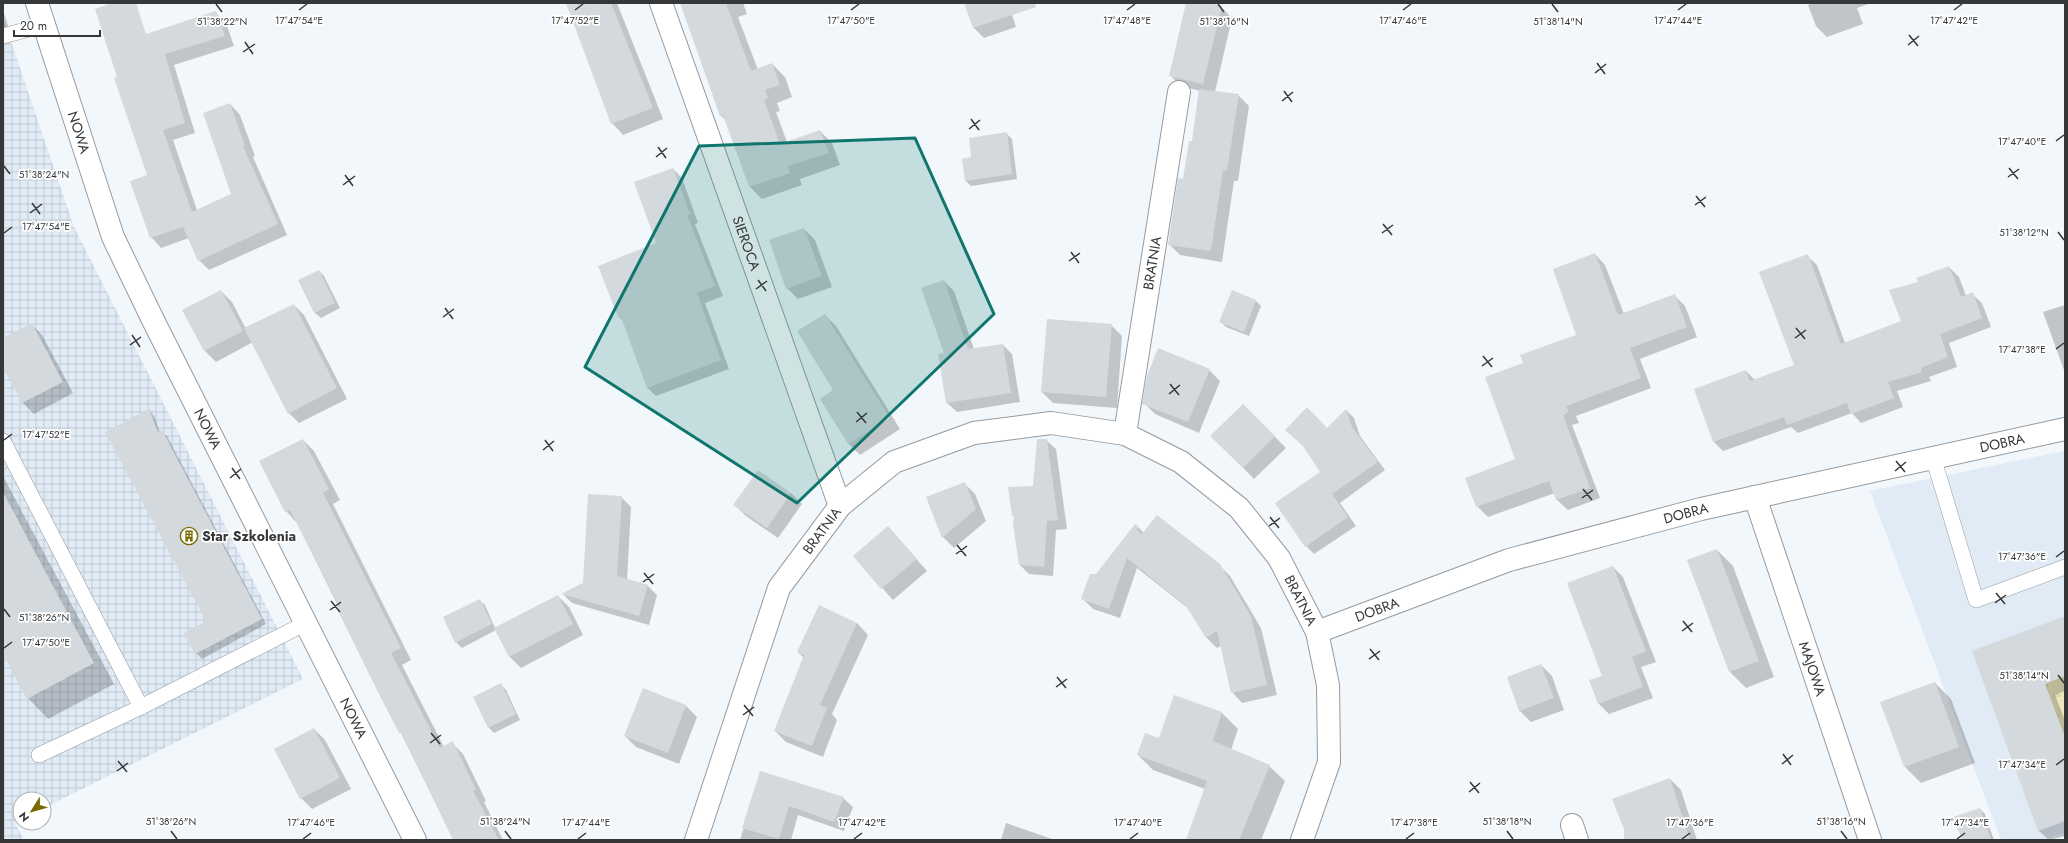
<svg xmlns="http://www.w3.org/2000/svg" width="2068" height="843" font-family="Jost,sans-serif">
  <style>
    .built { fill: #e0ebf5 }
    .industrial { fill: url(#industrial-grid) }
    .park { fill: url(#park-tufts) }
    .shadow { fill: #0003 }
    .building { fill: #d4d9de }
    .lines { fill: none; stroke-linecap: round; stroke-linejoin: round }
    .service-casing { stroke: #969a9e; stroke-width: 16 }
    .minor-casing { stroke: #969a9e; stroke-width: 24 }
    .service { stroke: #fff; stroke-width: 15 }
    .minor { stroke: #fff; stroke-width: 22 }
    .marked { fill: #0f766e; fill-opacity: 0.2; stroke: #0f766e; stroke-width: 3; stroke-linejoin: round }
    .ticks { fill: none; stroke: #353739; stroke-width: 1.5 }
    .labels { text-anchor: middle; stroke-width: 3.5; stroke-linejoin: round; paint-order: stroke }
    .street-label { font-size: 14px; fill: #353739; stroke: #fff }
    .poi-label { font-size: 14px; font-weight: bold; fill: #353739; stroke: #fff; text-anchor: start }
    .ticks-label { font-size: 10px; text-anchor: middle; fill: #353739; stroke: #fff; stroke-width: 3.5; stroke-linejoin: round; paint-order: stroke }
  </style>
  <defs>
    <pattern id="industrial-grid" width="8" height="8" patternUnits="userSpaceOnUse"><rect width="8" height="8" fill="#e0ebf5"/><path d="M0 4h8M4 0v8" fill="none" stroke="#c1cad3"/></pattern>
    <pattern id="park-tufts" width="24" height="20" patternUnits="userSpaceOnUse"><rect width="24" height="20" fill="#ede7bd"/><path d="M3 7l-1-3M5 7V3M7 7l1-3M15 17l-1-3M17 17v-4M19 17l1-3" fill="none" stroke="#ccc7a3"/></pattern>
  </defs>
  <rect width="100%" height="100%" fill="#f2f7fb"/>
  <path class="built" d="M2065,451v381l-21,8h-43l-131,-349z"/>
  <path class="industrial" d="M3,18l71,209 229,452 -259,129v-9h-24v21l-5,3 9,17h-21z"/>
  <path class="park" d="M2065,676v61l-20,-53z"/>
  <g class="shadow">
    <path d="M567,3h50l46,116 -40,16 -11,-12z"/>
    <path d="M681,3h62l4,11 -9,3 20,53 14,-6 13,13 7,20 -15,6 3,8 -4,1 11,30 33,-11 12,12 8,22 -40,14 2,6 -40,14 -12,-12 -24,-67 -5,-4z"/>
    <path d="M966,3h42l8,24 -32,11 -10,-10z"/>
    <path d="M1187,3h18l16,4 11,11 -17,74 23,3 11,11 -11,75h-4l-12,81 -42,-7 -11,-11 24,-101 7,-52 -19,-5 -11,-11z"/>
    <path d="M1813,3h58l-14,5 6,16 -36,13 -11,-11 -8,-21z"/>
    <path d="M3,10l8,25 -8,3z"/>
    <path d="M216,13l10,10 8,23 -60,19 21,68 -22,7 24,70 36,-16 -3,-90 10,11 15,41 -2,1 34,78 -78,35 -10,-10 -10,-22 -28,10 -10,-11 -3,-61 -33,-98z"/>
    <path d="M1007,134l5,5 5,40 -46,7 -6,-6 8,-22z"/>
    <path d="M673,169l9,9 16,45 -3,1 28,72 -18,7 24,66 -73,27 -9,-9 -24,-66 -4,-4 39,-74z"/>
    <path d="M804,229l11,11 17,47 -34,12 -11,-11z"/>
    <path d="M1595,254l10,11 19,49 51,-18 10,10 12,31 -57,22 11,29 -75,28 3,7 -7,2 28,73 -32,12 -11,-10 -2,-7 -67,24 -11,-11 40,-46 7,-97 53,-28z"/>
    <path d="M1807,256l10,9 28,78 57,-21 17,-39 30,-16 10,10 7,19 6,-2 10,9 9,24 -42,16 8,24 -28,10 2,4 -34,10 6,16 -42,16 -9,-10 -54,20 -7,-6 -68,24 -9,-9 -19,-52 51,-19 9,9 40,-14z"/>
    <path d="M319,271l5,5 16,32 -19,10 -6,-5 -16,-32z"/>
    <path d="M944,281l10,10 20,58 29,-4 9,9 8,48 -63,10 -10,-9z"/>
    <path d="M221,291l11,11 14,27 48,-24 10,10 43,84 -48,24 -10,-10 -36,-71 -37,20 -11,-11z"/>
    <path d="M1233,292l23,9 5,5 -12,30 -23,-9 -5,-5z"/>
    <path d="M2065,305v68l-22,-61z"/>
    <path d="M825,315l11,11 64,103 -40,26 -11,-11 -28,-45 14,-9z"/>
    <path d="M31,324l11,11 31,58 -39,21 -11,-11 -20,-38v-26z"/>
    <path d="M1111,325l11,11 -5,72 -64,-5 -11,-11z"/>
    <path d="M1209,370l11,11 -21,52 -44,-19 -11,-11z"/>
    <path d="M1243,405l43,43 -32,31 -42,-43z"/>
    <path d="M149,410l5,6 6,16 7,4 99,188 -64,35 -6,-6 11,-31z"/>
    <path d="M1346,410l8,8 6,18 25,34 -45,33 16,23 -42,28 -8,-8 -30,-42 45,-32 6,-43z"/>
    <path d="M303,440l11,11 26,49 -7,4 78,156 -9,5 42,82 8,-4 11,11 23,47 -2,1 19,38h-49l-157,-317 -11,-12z"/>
    <path d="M1046,440l10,9 11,80 -11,1 -3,46 -24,-2 -9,-9 -5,-48 -2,-2 21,-28z"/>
    <path d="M3,476l111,208 -66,35 -20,-21 -25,-46z"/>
    <path d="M964,483l11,11 11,27 -32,27 -11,-11z"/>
    <path d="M791,493l11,11 -24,34 -32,-22 -11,-11z"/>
    <path d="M621,497l10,10 -4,73 20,5 10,10 -8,30 -77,-22 -9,-9 21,-11z"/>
    <path d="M888,527l39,44 -34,29 -39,-44z"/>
    <path d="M1138,527l6,6 75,32 11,11 31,52 16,67 -35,8 -10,-11 -10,-47 -5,3 -10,-10 -18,-29 -52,-41 -17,50 -27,-9 -10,-10 13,-24z"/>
    <path d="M1717,550l16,16 41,111 -28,11 -16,-16 -42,-111z"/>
    <path d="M1613,567l10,10 33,85 -15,5 12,31 -44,16 -10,-10 4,-28z"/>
    <path d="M558,596l11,11 14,28 -62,33 -11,-11 -14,-27 -34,18 -6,-6 -12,-24 35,-18 6,5 10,23z"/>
    <path d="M2065,618v73l-10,4 10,25v116l-16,4 -10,-9 -66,-180z"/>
    <path d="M857,623l11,12 -36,79 5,6 -14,37 -37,-15 -11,-11 29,-73 -6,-6z"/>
    <path d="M1541,665l11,11 12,34 -33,12 -11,-11 -12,-34z"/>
    <path d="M1935,683l16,16 24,64 -54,20 -16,-16 -23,-64z"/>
    <path d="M500,684l6,6 14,30 -26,13 -5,-5z"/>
    <path d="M1174,697l48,16 16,16 -7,21 38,16 16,15 -24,59h-74l18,-51 -52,-19 -15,-15 21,-16z"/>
    <path d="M686,706l11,11 -18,47 -43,-17 -11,-11z"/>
    <path d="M314,729l11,11 26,49 -39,20 -11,-11z"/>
    <path d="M761,772l82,26 10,9 -9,24 -46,-16 -7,25h-51z"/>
    <path d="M1670,779l11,11 16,50h-71l-1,-12z"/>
    <path d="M1980,809l5,5 9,26h-31z"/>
    <path d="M1006,823l49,17h-54z"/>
  </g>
  <g class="building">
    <path d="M112,3h24l10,31 70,-23 9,25 -60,18 20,69 -22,7 29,82 39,-18 -28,-81 27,-10 15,43h-2l35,78 -80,37 -15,-34 -33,11 -20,-57 17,-6 -33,-97 3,-1 -22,-68z"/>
    <path d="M566,3h45l42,105 -42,16z"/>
    <path d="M680,3h46l25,68 21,-8 8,22 -15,5 3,8 -4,2 16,44 40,-14 9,23 -41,13 2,7 -41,14 -26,-72 -3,1z"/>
    <path d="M964,3h71l1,4 -63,21z"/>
    <path d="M1186,3h23l13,3 -19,78 -34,-8z"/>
    <path d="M1199,89l40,5 -12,77 -4,-1 -12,81 -43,-6 10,-67 5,1 6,-38h3z"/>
    <path d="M1007,132l5,42 -47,7 -3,-22 9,-2 -2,-19z"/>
    <path d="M673,168l17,46 -3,1 28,71 -18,7 24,67 -74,28 -26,-71h-3l-20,-51 58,-23 -22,-61z"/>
    <path d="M804,228l18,48 -36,13 -17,-49z"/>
    <path d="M1595,253l23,62 57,-21 12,33 -57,21 11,30 -75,28 3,6 -6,3 27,73 -34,12 -7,-19 -73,26 -11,-29 50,-19 -30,-82 38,-14 -3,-8 56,-20 -23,-66z"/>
    <path d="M1808,254l33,90 60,-23 -12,-31 29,-8 -2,-4 33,-12 12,31 12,-5 9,26 -42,16 8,23 -27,11 1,4 -34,10 6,16 -43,16 -4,-11 -60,22 -3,-8 -71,25 -19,-53 52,-19 4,11 44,-16 -35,-93z"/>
    <path d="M319,270l16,33 -21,10 -16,-33z"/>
    <path d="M944,280l24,69 35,-5 8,49 -65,10 -8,-49 6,-1 -23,-65z"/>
    <path d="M221,290l22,41 -39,20 -22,-41z"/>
    <path d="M1232,290l24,10 -12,32 -25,-10z"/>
    <path d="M294,304l43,84 -49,26 -44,-86z"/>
    <path d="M825,314l65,104 -42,26 -28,-45 13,-9 -36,-59z"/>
    <path d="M1047,319l65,5 -6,73 -65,-5z"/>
    <path d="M32,323l31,59 -41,21 -19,-36v-29z"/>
    <path d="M1158,348l52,21 -22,53 -46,-18 5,-28z"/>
    <path d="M1243,404l32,32 -32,32 -33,-32z"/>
    <path d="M1307,407l20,21 19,-19 6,18 26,35 -46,32 16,23 -43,30 -30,-44 45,-31 -17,-26 -18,-16z"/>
    <path d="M149,409l9,23 4,-2 100,189 -67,35 -11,-21 22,-12 -101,-189z"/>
    <path d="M303,439l26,50 -6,4 78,155 -10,5 49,95 13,-7 23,49 -3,1 26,49h-46l-52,-108 -2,1 -22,-43 -39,-79 3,-1 -51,-100 -5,2 -26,-51z"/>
    <path d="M1037,439h10l11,81 -11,1 -3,46 -25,-2 -6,-41 1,-9 -2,1 -4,-29 25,-1z"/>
    <path d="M758,470l33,23 -24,35 -34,-23z"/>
    <path d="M965,482l11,27 -34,29 -16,-41z"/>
    <path d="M3,492l91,171 -67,36 -24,-45z"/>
    <path d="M588,494l34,2 -5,80 31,9 -9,31 -78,-22 22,-11z"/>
    <path d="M1157,515l63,49 31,52 16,69 -36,8 -14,-62 -11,7 -20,-32 -59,-48 -18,51 -28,-10 9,-25h6l39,-50 3,2 -1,4 5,4z"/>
    <path d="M888,526l29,33 -36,30 -28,-33z"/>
    <path d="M1717,549l42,112 -30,11 -42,-112z"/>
    <path d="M1613,566l33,85 -14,6 11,30 -45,17 -9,-24 13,-4 -35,-93z"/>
    <path d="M558,595l15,29 -64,33 -15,-29z"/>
    <path d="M480,599l12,25 -37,19 -12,-26z"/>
    <path d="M819,605l38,18 -37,82 7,3 -15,38 -38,-15 30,-76 -7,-3z"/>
    <path d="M2065,616v60l-20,8 20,53v84l-27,10 -66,-180z"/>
    <path d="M1541,664l13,34 -35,13 -12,-34z"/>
    <path d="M1935,682l24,65 -55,20 -24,-65z"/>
    <path d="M501,683l15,31 -28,14 -15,-31z"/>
    <path d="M643,688l43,17 -18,48 -44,-17z"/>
    <path d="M1174,695l48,17 -9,29 57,24 -31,75h-53l21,-59 -70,-26 8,-22 14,5z"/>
    <path d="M314,728l26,50 -40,21 -26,-50z"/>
    <path d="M760,771l84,26 -10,25 -45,-16 -10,33 -37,-11z"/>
    <path d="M1670,778l20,62h-66v-11l-12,-30z"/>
    <path d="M1980,808l11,32h-29l-9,-23z"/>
  </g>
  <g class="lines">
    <defs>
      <g id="service">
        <path d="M3,36l41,-11"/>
        <path d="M3,441l138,266"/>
        <path d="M1933,457l43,143 89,-33"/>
        <path d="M39,755l102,-48 165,-84"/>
      </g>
      <g id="minor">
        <path id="s1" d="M37,3l76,234 40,83 262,520"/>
        <path id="s2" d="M661,3l179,503"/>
        <path id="s3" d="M1125,434l54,-342"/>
        <path id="s4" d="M1755,497l115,343"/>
        <path id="s5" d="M1317,632l192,-72 192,-51 364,-80"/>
        <path d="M1572,825l5,15"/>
        <path id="s6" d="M696,840l83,-252 61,-82 54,-44 80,-29 77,-10 74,11 56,28 58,46 40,50 38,74 11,53 1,77 -27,78"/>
      </g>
    </defs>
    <use href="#service" class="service-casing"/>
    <use href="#minor" class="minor-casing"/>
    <use href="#service" class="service"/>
    <use href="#minor" class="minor"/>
  </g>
  <path class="marked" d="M915,138l79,176 -197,189 -212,-136 114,-221z"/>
  <path class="ticks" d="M216,4l6,8M1218,4l6,8M1552,4l6,8M299,10l8,-6M575,10l8,-6M851,10l8,-6M1127,10l8,-6M1403,10l8,-6M1678,10l8,-6M1954,10l8,-6M1909,35l9,11M245,42l8,12M1908,45l11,-9M243,52l12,-8M1597,63l8,11M1595,73l11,-9M1284,91l8,11M1282,101l11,-9M971,119l8,11M969,129l11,-9M2056,141l8,-6M658,147l8,11M656,157l11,-9M4,166l6,8M2009,168l9,11M345,175l8,11M2008,177l11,-8M343,185l12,-9M1696,196l9,11M32,203l8,11M1695,205l11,-8M30,213l12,-9M1383,224l9,11M2058,232l6,8M4,233l8,-6M1382,233l11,-8M1071,252l8,11M1069,261l11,-8M758,280l8,11M756,289l11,-8M445,308l8,11M443,317l11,-8M1796,328l9,11M132,335l8,12M1795,338l11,-8M130,345l11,-8M2056,349l8,-6M1483,356l9,11M1482,366l11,-8M1170,384l9,11M1169,394l11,-9M857,412l9,11M856,422l11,-9M4,440l8,-6M545,440l8,11M543,450l11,-9M1896,461l9,11M232,468l8,11M1895,471l11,-9M230,478l11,-9M1583,489l9,11M1582,498l11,-8M1270,517l9,11M1269,526l11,-8M957,545l9,11M956,554l11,-8M2056,557l8,-6M644,573l9,11M643,582l11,-8M1996,593l9,11M331,601l9,11M1995,603l11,-8M4,609l6,8M330,610l11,-8M1683,621l9,11M1682,631l11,-8M4,648l8,-6M1370,649l9,11M1369,659l11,-8M2058,675l6,8M1057,677l9,11M1056,687l11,-8M744,705l9,11M743,715l11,-8M431,733l9,11M430,743l11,-8M1783,754l8,11M118,761l9,11M1782,764l11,-9M2056,765l8,-6M117,771l11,-8M1470,782l9,11M1469,792l11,-9M171,831l6,8M505,831l6,8M1507,831l6,8M1841,831l6,8M303,839l8,-6M578,839l8,-6M854,839l8,-6M1130,839l8,-6M1406,839l8,-6M1682,839l8,-6M1957,839l8,-6"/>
  <defs>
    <symbol id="building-ring" viewBox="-11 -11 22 22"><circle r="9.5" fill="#fff" stroke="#786a01" stroke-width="1.5"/><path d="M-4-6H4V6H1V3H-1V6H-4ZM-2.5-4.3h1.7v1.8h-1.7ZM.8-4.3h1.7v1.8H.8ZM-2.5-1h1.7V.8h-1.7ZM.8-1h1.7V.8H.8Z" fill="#786a01"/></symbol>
  </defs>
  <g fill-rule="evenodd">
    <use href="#building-ring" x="179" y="526" width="20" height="20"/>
  </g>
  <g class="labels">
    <g class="street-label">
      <text dy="5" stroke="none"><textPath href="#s1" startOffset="136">NOWA</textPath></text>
      <text dy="5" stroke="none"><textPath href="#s2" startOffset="255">SIEROCA</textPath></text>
      <text dy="5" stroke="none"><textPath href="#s3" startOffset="173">BRATNIA</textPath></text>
      <text dy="5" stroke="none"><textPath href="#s1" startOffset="460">NOWA</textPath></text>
      <text dy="5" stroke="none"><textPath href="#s5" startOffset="712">DOBRA</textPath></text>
      <text dy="5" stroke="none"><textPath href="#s5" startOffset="388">DOBRA</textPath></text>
      <text dy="5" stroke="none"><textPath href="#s6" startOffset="337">BRATNIA</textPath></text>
      <text dy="5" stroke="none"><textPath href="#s6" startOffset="923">BRATNIA</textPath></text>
      <text dy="5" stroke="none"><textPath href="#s5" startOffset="64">DOBRA</textPath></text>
      <text dy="5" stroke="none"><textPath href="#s4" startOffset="181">MAJOWA</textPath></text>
      <text dy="5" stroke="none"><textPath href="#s1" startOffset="784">NOWA</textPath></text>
    </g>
    <g class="poi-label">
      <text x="202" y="541">Star Szkolenia</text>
    </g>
  </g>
  <g class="ticks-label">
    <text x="299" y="24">17°47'54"E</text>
    <text x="575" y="24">17°47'52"E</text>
    <text x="851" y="24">17°47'50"E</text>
    <text x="1127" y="24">17°47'48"E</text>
    <text x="1403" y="24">17°47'46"E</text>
    <text x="1678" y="24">17°47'44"E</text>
    <text x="1954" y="24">17°47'42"E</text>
    <text x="222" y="25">51°38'22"N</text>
    <text x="1224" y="25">51°38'16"N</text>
    <text x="1558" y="25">51°38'14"N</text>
    <text x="2022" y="145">17°47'40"E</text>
    <text x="44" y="178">51°38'24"N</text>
    <text x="46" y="230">17°47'54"E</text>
    <text x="2024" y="236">51°38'12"N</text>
    <text x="2022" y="353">17°47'38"E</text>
    <text x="46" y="438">17°47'52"E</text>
    <text x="2022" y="560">17°47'36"E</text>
    <text x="44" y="621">51°38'26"N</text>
    <text x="46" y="646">17°47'50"E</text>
    <text x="2024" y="679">51°38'14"N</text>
    <text x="2022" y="768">17°47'34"E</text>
    <text x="171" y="825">51°38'26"N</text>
    <text x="505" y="825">51°38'24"N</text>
    <text x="1507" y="825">51°38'18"N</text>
    <text x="1841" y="825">51°38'16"N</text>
    <text x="311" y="826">17°47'46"E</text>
    <text x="586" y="826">17°47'44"E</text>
    <text x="862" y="826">17°47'42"E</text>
    <text x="1138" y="826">17°47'40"E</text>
    <text x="1414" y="826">17°47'38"E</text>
    <text x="1690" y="826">17°47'36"E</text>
    <text x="1965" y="826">17°47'34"E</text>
  </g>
  <rect width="2068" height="843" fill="none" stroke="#353739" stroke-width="8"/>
  <g transform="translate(32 811) rotate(233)"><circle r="19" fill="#ffffff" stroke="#aeafb0"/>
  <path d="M0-3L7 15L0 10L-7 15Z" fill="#786a01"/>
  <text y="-6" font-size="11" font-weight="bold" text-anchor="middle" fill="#353739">N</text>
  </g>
  <path d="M14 30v6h86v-6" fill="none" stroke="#353739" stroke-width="2"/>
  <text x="20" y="30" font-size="12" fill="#353739" stroke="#ffffff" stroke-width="3" paint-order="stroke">20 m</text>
</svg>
